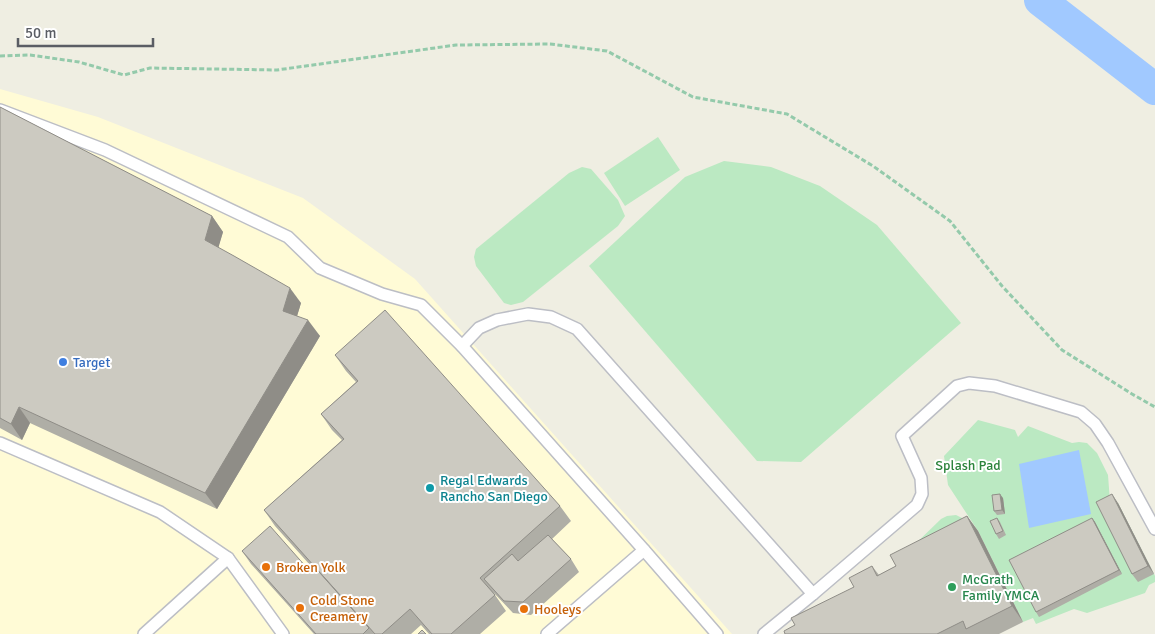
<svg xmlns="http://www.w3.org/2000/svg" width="1155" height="634" font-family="Signika,sans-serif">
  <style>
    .commercial { fill: #fffbd6 }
    .green { fill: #bbe9c2 }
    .water { fill: #a1c9ff }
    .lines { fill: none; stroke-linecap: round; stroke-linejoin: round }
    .river { stroke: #a1c9ff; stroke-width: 32 }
    .lane-casing { stroke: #bcbec5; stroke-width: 14 }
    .path { stroke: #94caab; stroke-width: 3; stroke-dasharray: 5 2.5; stroke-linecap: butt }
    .lane { stroke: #fff; stroke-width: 11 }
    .wall { fill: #afaea6 }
    .shaded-wall { fill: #8f8d87 }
    .building { fill: #cccac1; stroke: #8f8d87 }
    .shop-dot { fill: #3f7fe0; stroke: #fff; stroke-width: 2 }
    .culture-dot { fill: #0f9aa8; stroke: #fff; stroke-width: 2 }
    .food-dot { fill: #e8710a; stroke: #fff; stroke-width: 2 }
    .leisure-dot { fill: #2e9e5b; stroke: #fff; stroke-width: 2 }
    .labels { text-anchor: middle; stroke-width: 4; stroke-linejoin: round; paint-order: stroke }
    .shop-label { font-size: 14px; fill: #366cbe; stroke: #fff; text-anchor: start }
    .park-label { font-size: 14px; fill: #2b833b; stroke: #fff }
    .culture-label { font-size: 14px; fill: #0d838f; stroke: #fff; text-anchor: start }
    .food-label { font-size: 14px; fill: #c56008; stroke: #fff; text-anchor: start }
    .leisure-label { font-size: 14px; fill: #27864d; stroke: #fff; text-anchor: start }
  </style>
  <rect width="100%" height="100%" fill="#efeee2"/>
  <path class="commercial" d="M0,89l98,28 205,81 112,81 317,355h-732z"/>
  <g class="green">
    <path d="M658,137l22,33 -55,36 -21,-33z"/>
    <path d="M724,161l47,6 49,19 57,39 84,98 -160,139 -44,-1 -168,-195 96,-89z"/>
    <path d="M582,167l9,2 27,31 7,16 -7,10 -95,76 -12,3 -7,-2 -28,-37 -2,-9 2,-8 93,-76z"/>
    <path d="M978,420l37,10 3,7 10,-11 44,17 7,-1 8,1 10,10 11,22 2,27 8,1 37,73v6l-6,3 -4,8 -58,20 -13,-4 -38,15 -3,-6 -10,4 -45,-91 -30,-46 -4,-29z"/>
    <path d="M956,515l8,4 -56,32 33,-32 6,-3z"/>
  </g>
  <path class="water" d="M1079,450l12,64 -62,14 -10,-64z"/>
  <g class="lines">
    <path class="river" d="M1040,0l115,89"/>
    <defs>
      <g id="lane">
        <path d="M0,110l105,40 183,87 32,31 62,26 39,11 41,41 182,204 73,84"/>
        <path d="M462,346l17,-18 18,-8 31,-6 23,3 26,12 236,265 -49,40"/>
        <path d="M0,443l160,69 68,46 55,76"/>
        <path d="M813,594l104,-89 5,-11 -1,-16 -19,-42 55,-50 12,-3 26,3 86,26 14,12 13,19 47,86"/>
        <path d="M144,634l84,-76"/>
        <path d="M547,634l97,-84"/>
      </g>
    </defs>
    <use href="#lane" class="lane-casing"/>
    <path class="path" d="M0,56l30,-1 49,7 45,13 26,-7 127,2 179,-25 94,-1 57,7 86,46 94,17 86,52 77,55 52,65 60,64 70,44 23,13"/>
    <use href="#lane" class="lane"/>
  </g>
  <g class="wall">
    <path d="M0,107l212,109 11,16 -5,15 83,56 -4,13 23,20 -103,173 -187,-86 -8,17 -22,-12z"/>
    <path d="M335,355l225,151 11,15 -19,18 19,20 8,13 -48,43 -18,-2 -20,-21 13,19 -26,23h-51l-8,-9 -10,9h-97l-63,-70 -9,-13 65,17 3,-3 -35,-39 -11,-16 78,-70 -10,-10 -11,-16 35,-32 -10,-11z"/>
    <path d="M1003,498l2,16 -8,1 -3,-4z"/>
    <path d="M1118,503l36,71 -16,8 -6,-8z"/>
    <path d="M967,516l11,15 45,91 -24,12h-214l10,-9 59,-38 18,-21 7,9 17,-9z"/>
    <path d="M997,518l3,4 6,13 -7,4 -3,-5z"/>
    <path d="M1092,518l3,4 27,52 -83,43 -3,-5z"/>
  </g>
  <g class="shaded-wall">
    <path d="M212,216l11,16 -7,24 -11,-16z"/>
    <path d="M290,288l11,15 -7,23 -11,-15z"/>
    <path d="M308,320l12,16 -103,173 -12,-16z"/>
    <path d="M19,407l11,16 -8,17 -11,-16z"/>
    <path d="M1000,494l3,4 2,16 -3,-4z"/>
    <path d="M1112,494l6,9 36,71 -6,-8z"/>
    <path d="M967,516l11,15 45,91 -11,-16z"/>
    <path d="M1092,518l3,4 27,52 -3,-4z"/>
  </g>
  <g class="building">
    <path d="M0,107l212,109 -7,24 29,16 56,32 -7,23 25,9 -103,173 -186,-86 -8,17 -11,-6z"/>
    <path d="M385,310l175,196 -80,72 15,17 -44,39h-19l-22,-25 -28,25h-7l-111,-124 80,-71 -23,-25 37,-33 -23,-26z"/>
    <path d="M1000,494l2,16 -8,1 -2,-16z"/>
    <path d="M1112,494l36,72 -16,8 -36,-72z"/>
    <path d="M967,516l45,90 -46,23 -3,-8 -26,13h-152l-1,-3 11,-6 -4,-7 63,-31 -5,-9 23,-12 5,10 19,-10 -6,-11z"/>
    <path d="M997,518l6,13 -7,3 -6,-13z"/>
    <path d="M1092,518l27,52 -83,42 -27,-52z"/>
    <path d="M270,526l37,42 4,-5 58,65 -6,6h-47l-74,-83z"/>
    <path d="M548,535l23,24 -48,43 -19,-1 -20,-22 28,-25 6,7z"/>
    <path d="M422,630l4,4h-8z"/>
  </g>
  <circle class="shop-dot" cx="63" cy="362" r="5"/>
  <circle class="culture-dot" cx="430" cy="488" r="5"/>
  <g class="food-dot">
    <circle cx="266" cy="567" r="5"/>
    <circle cx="300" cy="608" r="5"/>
    <circle cx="524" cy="609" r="5"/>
  </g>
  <circle class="leisure-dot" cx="952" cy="587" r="5"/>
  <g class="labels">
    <g class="shop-label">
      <text x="73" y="367">Target</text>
    </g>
    <g class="park-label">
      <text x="968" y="470">Splash Pad</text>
    </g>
    <g class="culture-label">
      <text x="440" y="485">Regal Edwards<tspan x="440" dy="16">Rancho San Diego</tspan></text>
    </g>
    <g class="food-label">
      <text x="276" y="572">Broken Yolk</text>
      <text x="310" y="605">Cold Stone<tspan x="310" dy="16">Creamery</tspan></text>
      <text x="534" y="614">Hooleys</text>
    </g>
    <g class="leisure-label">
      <text x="962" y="584">McGrath<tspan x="962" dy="16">Family YMCA</tspan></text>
    </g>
  </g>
  <path d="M18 38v8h135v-8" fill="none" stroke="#5a5d64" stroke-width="2.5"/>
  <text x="25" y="38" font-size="15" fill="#5a5d64" stroke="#ffffff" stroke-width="4" paint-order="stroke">50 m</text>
</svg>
